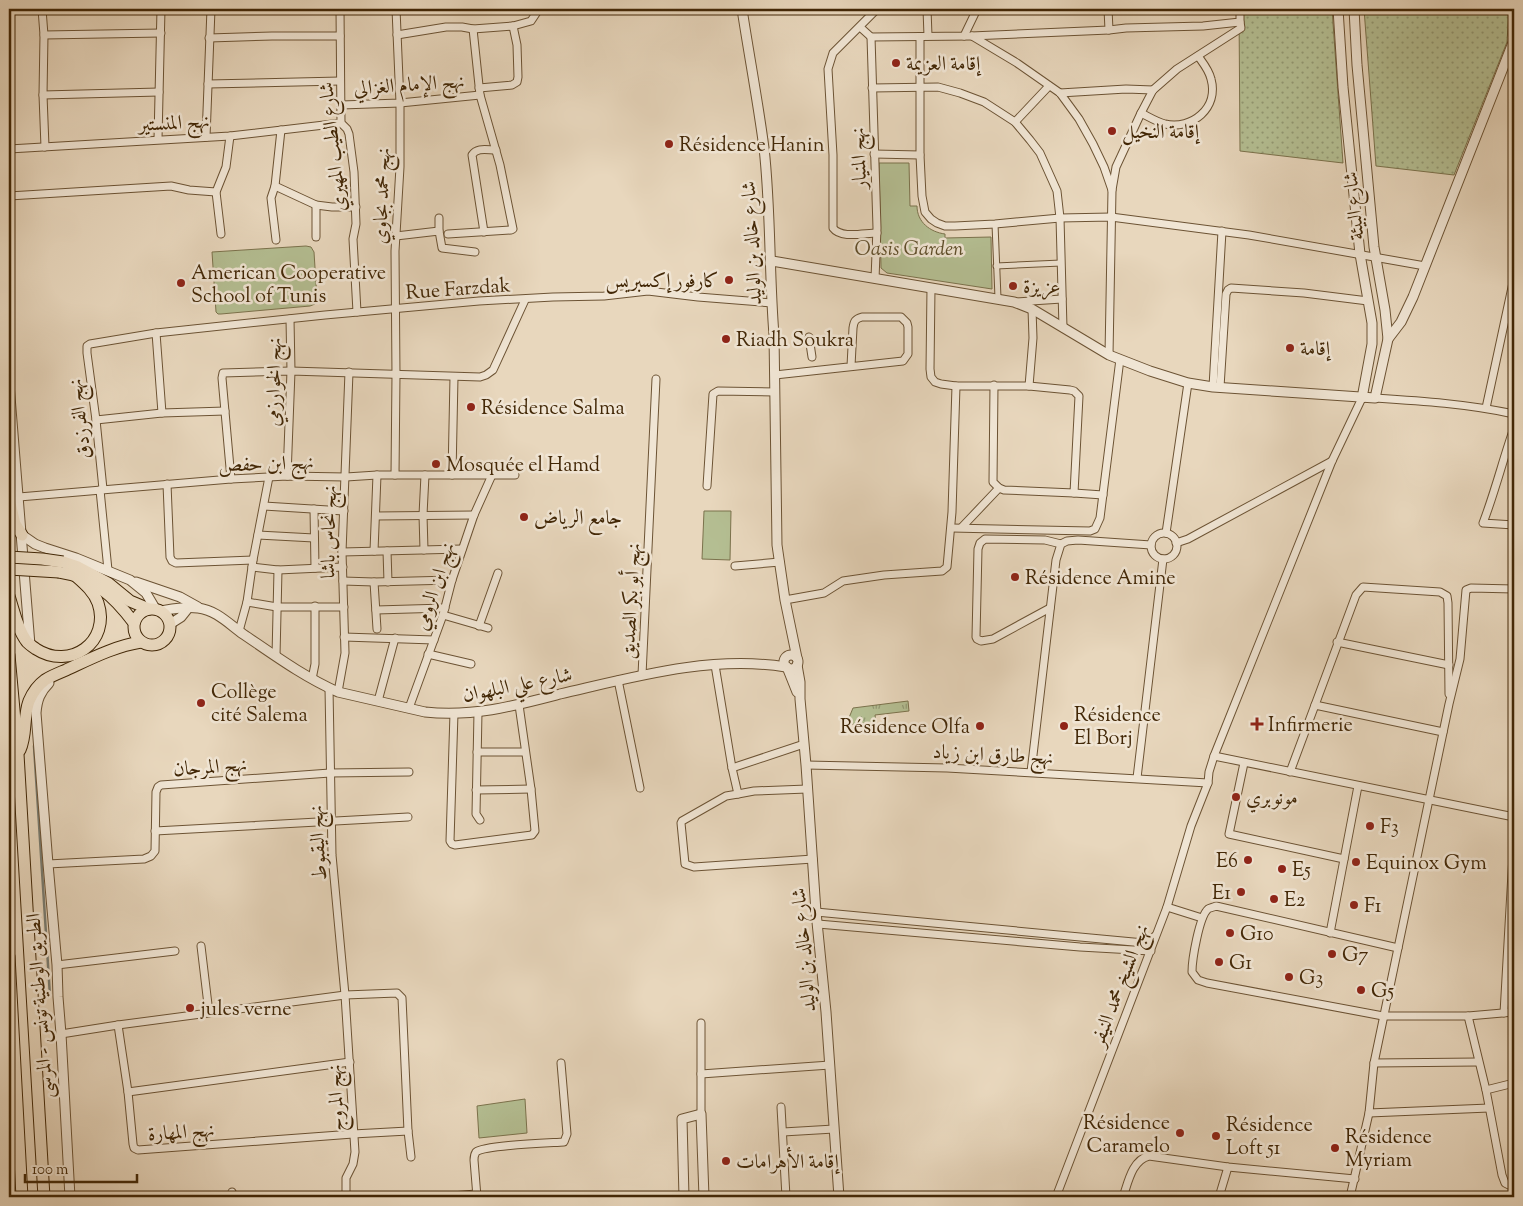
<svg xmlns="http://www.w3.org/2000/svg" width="1523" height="1206" font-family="'Sorts Mill Goudy',Amiri,serif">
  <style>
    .grass { fill: url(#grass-dots); stroke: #7b724c }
    .park { fill: url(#park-tufts); stroke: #7b724c }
    .garden { fill: #b4be92; stroke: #7b724c }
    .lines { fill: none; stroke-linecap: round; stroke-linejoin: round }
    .stream { stroke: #797d73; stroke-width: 2.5 }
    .pedestrian-casing { stroke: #6c5334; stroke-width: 7 }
    .minor-casing { stroke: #6c5334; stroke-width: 9 }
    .tertiary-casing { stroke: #6c5334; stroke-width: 11 }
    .trunk-casing { stroke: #422706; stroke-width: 13 }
    .pedestrian { stroke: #f0e5d4; stroke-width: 5 }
    .minor { stroke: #f0e5d4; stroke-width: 7 }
    .tertiary { stroke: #f0e5d4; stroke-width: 9 }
    .trunk { stroke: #e8d7bd; stroke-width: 11 }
    .trunk-bridge-casing { stroke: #422706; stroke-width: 13; stroke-linecap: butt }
    .trunk-bridge { stroke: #e8d7bd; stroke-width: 11 }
    .poi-dot { fill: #8f2418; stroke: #f0e5d4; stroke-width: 2 }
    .labels { text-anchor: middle; stroke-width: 5; stroke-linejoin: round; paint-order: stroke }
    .poi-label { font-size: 20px; fill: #422706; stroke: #f0e5d4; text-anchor: start }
    .street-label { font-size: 20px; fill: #422706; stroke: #f0e5d4 }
    .park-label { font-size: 20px; font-style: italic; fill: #5e4d29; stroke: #f0e5d4 }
  </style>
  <defs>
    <pattern id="grass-dots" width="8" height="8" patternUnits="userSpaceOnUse" patternTransform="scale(1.25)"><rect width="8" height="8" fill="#b4be92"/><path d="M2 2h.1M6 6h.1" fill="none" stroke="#949a75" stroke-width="1.8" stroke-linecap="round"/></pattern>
    <pattern id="park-tufts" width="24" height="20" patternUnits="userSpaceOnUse" patternTransform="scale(1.25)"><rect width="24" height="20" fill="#b4be92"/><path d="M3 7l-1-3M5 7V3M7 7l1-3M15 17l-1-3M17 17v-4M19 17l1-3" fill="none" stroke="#949a75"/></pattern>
  </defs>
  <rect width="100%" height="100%" fill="#e8d7bd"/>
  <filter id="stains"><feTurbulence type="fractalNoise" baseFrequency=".004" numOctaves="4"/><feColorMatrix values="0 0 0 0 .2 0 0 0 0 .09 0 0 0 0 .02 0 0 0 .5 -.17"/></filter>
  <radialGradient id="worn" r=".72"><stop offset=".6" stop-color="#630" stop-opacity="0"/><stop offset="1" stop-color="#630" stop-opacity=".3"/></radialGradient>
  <g class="grass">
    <path d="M1239,9h93l11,154 -103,-12z"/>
    <path d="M1364,9h145l-2,33 -53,133 -78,-9z"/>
  </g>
  <path class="park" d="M908,701l1,10 -34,4 1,7 -30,3 7,-17z"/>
  <g class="garden">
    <path d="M879,163h30l1,43h7c0,16 13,26 28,28v4l46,-1 1,52 -105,-16 -6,-5z"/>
    <path d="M306,246l5,1 3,5 3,47 -2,5 -5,2 -89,8h-3l-2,-2 -4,-60z"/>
    <path d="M704,511h27l-1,49 -28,-1z"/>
    <path d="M525,1099l2,34 -48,5 -2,-32z"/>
  </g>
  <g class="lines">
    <path class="stream" d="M34,746l16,250"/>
    <defs>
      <g id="pedestrian">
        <path d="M995,224l3,74"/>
        <path d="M996,266l65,-3"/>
      </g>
      <g id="minor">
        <path d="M42,9l2,26 -1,60 2,52"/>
        <path d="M340,9l1,114 6,6 2,5 5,38 2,52 -3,15 4,73"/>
        <path d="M877,9l-44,44 -5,16 5,86v73c8,11 31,5 44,5"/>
        <path d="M927,9l1,27"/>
        <path d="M1108,9l1,21"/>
        <path d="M860,27l11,10 100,-1 138,-6 17,-2 77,-2 37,-4v-13"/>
        <path d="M44,35l117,-2"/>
        <path d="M397,35l49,-8h16l11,2 40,-3 18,-5 8,-12"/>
        <path d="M964,36l13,-27"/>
        <path d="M972,36l45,27 43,30 19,26 14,25 11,23 8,23 -3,165"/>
        <path d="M871,37l6,191 -2,51"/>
        <path d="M920,37v118l2,41 3,16 6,7 6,4 8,3h10l40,-2 65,-6 51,-1 138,18 176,31"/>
        <path d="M209,38l63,-2h68"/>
        <path d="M1505,62l9,1"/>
        <path d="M208,84l132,-3"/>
        <path d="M479,88l33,-3 5,-3 1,-5 -1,-32 -4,-19"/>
        <path d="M872,88l66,-1 22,6 24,9 31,20 15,18 10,13 17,38 3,27 3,110"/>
        <path d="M1060,93l66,-4 27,1"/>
        <path d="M43,95l116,-3"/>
        <path d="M341,105l59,-2 80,-8"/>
        <path d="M1141,113c8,4 16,9 24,11 27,6 54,-16 46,-45 -2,-9 -8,-16 -13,-23"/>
        <path d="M1015,122l34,-36"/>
        <path d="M206,137l5,-128"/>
        <path d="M158,139l3,-130"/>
        <path d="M9,149l221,-13 111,-13"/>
        <path d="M874,154l46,1"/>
        <path d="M275,186l41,19 16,2h24"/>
        <path d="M1112,190l4,-23 25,-54 12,-23 24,-21 64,-41 -1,-6"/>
        <path d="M9,196l162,-10 18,4 27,2"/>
        <path d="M316,205v32"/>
        <path d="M439,218v13"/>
        <path d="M484,232l-12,-77c5,-8 15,-5 24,-5"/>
        <path d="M221,234l-5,-42 10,-25 4,-31"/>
        <path d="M448,234l63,-4 2,-1 -13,-64 -20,-70 -7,-66"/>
        <path d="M396,236l43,-5 3,17 33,4"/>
        <path d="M276,240l-5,-42 4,-12 6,-56"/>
        <path d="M931,288l-1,81 1,8 4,5 6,2 15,2h73l41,4 4,1 5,5 -5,97 -70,-3 -5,-2 -6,-6 1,-97"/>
        <path d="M1015,302l47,-3"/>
        <path d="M156,333l6,80"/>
        <path d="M809,337l3,20"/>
        <path d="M775,375l128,-14 5,-7v-27l-1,-4 -6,-6h-39c-7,2 -8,4 -9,11l-2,38"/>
        <path d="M1029,386l4,-48 -1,-29"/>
        <path d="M1213,387l9,-156"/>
        <path d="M1220,387l6,-93 2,-4 3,-2 73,5 64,8"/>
        <path d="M1375,398c47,3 93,6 139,16"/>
        <path d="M1486,408l28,-130"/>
        <path d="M96,420l66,-7 63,-2"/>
        <path d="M1514,428c-11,31 -19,64 -31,95l31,2"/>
        <path d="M395,475l1,-100 -1,-124 5,-84v-64l-4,-94"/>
        <path d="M452,475l2,-98"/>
        <path d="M287,476l4,-105 -1,-52"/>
        <path d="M231,479l-9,-101 1,-5 68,-2 189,6 6,-2 7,-5 32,-70"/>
        <path d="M167,484l3,73 2,4 4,2 77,-3"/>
        <path d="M707,486l6,-92 5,-3 57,1"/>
        <path d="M103,489l-7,-69 -9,-67v-7l3,-2 66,-11 169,-18 154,-14 74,-4 51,-1 44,-5 50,6 74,6"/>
        <path d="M100,490l8,80"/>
        <path d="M1074,493l29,2"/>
        <path d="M19,497l212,-18 56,-3 59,1 31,-2h138"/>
        <path d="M264,506l80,5"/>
        <path d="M314,509l1,59"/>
        <path d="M376,516l98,-1"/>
        <path d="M962,527l37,-39"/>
        <path d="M952,528l138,3 5,-2 5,-11 20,-159"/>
        <path d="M1166,533l22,-150"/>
        <circle cx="1164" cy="546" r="13"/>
        <path d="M258,535l56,3"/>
        <path d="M1176,543l12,-4 144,-78"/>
        <path d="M424,550l-1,-35 2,-40"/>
        <path d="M374,551l3,-76"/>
        <path d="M387,551l1,31"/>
        <path d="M342,552l120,-3"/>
        <path d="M735,566l45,-4"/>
        <path d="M252,567l26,3 65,-3"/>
        <path d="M343,581l31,1 78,-2"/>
        <path d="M374,582l3,47"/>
        <path d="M785,600l39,-7 19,-12 41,-6 58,-4 5,-4 5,-55 4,-126"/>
        <path d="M247,602l30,5h67"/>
        <path d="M1050,608l-57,31 -12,2 -4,-2 -1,-2 2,-88 2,-6 5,-4 60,1 16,4"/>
        <path d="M376,610l69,-2"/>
        <path d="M443,615l45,13"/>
        <path d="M479,626l19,-53"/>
        <path d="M239,631l8,-29 6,-42 16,-83"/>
        <path d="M344,637l90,3"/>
        <path d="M1337,642l112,23"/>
        <path d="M428,654l43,10"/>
        <path d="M276,656l2,-86"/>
        <path d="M715,665l17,103 6,26 16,-3 53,-2"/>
        <path d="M642,675l14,-296"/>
        <path d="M312,679l3,-15v-58"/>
        <path d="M618,680l22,108"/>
        <path d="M329,688l3,167 13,140 10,157 -2,12 -7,14v19"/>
        <path d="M338,692l7,-39 -3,-101 7,-180"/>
        <path d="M378,701l17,-63"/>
        <path d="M1315,705l41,-110 7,-8 77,5 7,4 1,7 1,91"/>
        <path d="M409,708l34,-93 9,-35 22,-65 18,-40"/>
        <path d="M478,712l-2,102 4,6"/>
        <path d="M454,713l-4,128 2,3 3,1 77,-10 3,-4 -4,-42 -12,-84"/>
        <path d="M477,752h48"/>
        <path d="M1214,756l300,61"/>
        <path d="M1244,763l-15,71 115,25"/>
        <path d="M806,765l141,3 261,15"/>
        <path d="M732,768l72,-24"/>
        <path d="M1031,772l25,-212 5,-16 6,-3 11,-1 73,5"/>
        <path d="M1290,772l25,-67 128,27"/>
        <path d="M1137,778l26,-219"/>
        <path d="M476,790l55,-1"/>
        <path d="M738,794l-12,2 -44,25 -1,2 4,41 9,3 119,-8"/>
        <path d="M155,831l253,-14"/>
        <path d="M48,864l96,-5 7,-3 4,-5 1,-59 2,-5 3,-2 169,-12 79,-1"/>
        <path d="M1167,907l35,11"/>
        <path d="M816,912l328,31 6,-2 5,-5"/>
        <path d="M818,924l262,23 71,4"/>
        <path d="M1330,933l28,-147"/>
        <path d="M201,946l8,67"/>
        <path d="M1398,948l-182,-42c-2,1 -7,2 -8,3 -9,8 -16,51 -16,63l6,8 9,3 176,33h85l46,-4"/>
        <path d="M57,965l118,-14"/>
        <path d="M1504,1013l10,-175"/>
        <path d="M1468,1016l18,74 16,85 3,8 6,3 3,-1"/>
        <path d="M701,1023v91"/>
        <path d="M118,1025l10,67 5,52 1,4 4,2 215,-16 55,-3"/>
        <path d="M61,1034l57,-9 227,-30 52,-2 5,5 6,133 3,26"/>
        <path d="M1374,1063l104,-1"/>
        <path d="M701,1074l129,-9"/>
        <path d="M1486,1090l28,-7"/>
        <path d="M128,1092l222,-30"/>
        <path d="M781,1107l5,90"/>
        <path d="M1369,1113l120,-5"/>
        <path d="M783,1132l51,-3"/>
        <path d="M232,1192l2,5"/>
        <path d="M440,1197l36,-3"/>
        <path d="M477,1197l-3,-37c0,-4 0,-5 2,-8 9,-7 73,-9 88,-10l3,-8 -6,-71"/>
        <path d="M1056,1197l111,-290 24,-81 17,-43 1,-11 5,-16 118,-295 30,-63"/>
        <path d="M1123,1197c5,-14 9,-37 26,-41l79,11 127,12"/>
        <path d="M1219,1197l9,-30"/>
        <path d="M1350,1197l19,-84 5,-50 75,-359 11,-45 6,-69 5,-2 43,1"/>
      </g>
      <g id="tertiary">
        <path d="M742,9c7,46 16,93 22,139 7,62 5,125 10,187l3,210 8,55 12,58"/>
        <path d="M1338,9l5,78 17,167 12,69v21l-10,54"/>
        <path d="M772,261l242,41 18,7 77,46 41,16 38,12 25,4 162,11 13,-59 -3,-29 -11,-63 -17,-182 -3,-56"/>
        <path d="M1388,339l13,-17 12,-25 101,-257"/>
        <path d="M9,384l21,261"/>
        <path d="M22,535l13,9 10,4 31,10 54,22 16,13 10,17"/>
        <path d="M136,582l44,15 18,10"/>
        <path d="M160,611c12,-2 25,-5 38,-3 18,2 31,16 45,26 31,21 61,43 95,58l87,20c49,5 89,-6 135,-18 74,-17 150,-39 226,-27"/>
        <path d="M170,624l11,-7 8,-10"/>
        <circle cx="791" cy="662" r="7"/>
        <path d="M797,665l3,17v17l6,66 10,147 10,100 13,185"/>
        <path d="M787,667l10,25"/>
        <path d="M49,683c-9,9 -12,17 -13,30l12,151 9,101 1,32 3,37 9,163"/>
        <path d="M684,1197l-2,-78 19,-5 3,83"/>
      </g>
      <g id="trunk">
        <path d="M9,499l6,25 7,11"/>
        <path d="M63,562l15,5 30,16 22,18 19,8"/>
        <path d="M59,572c34,5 55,24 75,51"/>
        <path d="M9,596c5,15 8,33 18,46 3,3 5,4 9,7 34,22 75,-7 62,-46 -4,-11 -13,-19 -21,-26"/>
        <circle cx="152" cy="627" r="18"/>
        <path d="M9,655l9,99 26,443"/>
        <path d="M20,750c7,-15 3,-33 9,-49 3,-7 9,-16 16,-21 6,-4 14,-7 21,-10 24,-11 49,-24 75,-28"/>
        <path d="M9,956l13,241"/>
      </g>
    </defs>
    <use href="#pedestrian" class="pedestrian-casing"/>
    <use href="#minor" class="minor-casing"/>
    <use href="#tertiary" class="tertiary-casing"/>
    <use href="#trunk" class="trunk-casing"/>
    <use href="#pedestrian" class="pedestrian"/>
    <use href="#minor" class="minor"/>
    <use href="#tertiary" class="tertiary"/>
    <use href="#trunk" class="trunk"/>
    <defs>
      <g id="trunk-bridge">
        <path d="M9,557l33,2 21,3"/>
        <path d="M9,569l50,3"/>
      </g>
    </defs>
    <use href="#trunk-bridge" class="trunk-bridge-casing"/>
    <use href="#trunk-bridge" class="trunk-bridge"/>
  </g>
  <g class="poi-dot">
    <circle cx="896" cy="63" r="5"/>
    <circle cx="1112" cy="131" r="5"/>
    <circle cx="669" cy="144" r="5"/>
    <circle cx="729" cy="280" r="5"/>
    <circle cx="181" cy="283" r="5"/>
    <circle cx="1013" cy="286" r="5"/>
    <circle cx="726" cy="339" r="5"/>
    <circle cx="1290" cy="348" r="5"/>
    <circle cx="471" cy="407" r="5"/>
    <circle cx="436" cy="464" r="5"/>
    <circle cx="524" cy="517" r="5"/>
    <circle cx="1015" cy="577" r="5"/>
    <circle cx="201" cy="703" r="5"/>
    <path d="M1254.5 716.5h5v5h5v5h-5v5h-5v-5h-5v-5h5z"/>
    <circle cx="980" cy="726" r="5"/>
    <circle cx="1064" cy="726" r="5"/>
    <circle cx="1236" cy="797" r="5"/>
    <circle cx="1370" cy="826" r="5"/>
    <circle cx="1248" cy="860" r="5"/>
    <circle cx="1356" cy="862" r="5"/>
    <circle cx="1282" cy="869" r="5"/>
    <circle cx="1241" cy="892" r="5"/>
    <circle cx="1274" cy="899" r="5"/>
    <circle cx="1354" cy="905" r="5"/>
    <circle cx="1230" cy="933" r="5"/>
    <circle cx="1332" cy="954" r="5"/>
    <circle cx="1219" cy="962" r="5"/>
    <circle cx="1289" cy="977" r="5"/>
    <circle cx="1361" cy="990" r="5"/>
    <circle cx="190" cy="1008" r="5"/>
    <circle cx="1180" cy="1133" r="5"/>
    <circle cx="1216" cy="1136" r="5"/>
    <circle cx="1335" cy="1148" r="5"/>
    <circle cx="726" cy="1161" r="5"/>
  </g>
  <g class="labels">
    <g class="poi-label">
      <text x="906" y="70">إقامة العزيمة</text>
      <text x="1122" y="138">إقامة النخيل</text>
      <text x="679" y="151">Résidence Hanin</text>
      <text x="191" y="279">American Cooperative<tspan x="191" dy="23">School of Tunis</tspan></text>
      <text x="719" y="287" text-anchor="end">كارفور إكسبريس</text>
      <text x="1023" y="293">عزيزة</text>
      <text x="736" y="346">Riadh Soukra</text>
      <text x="1300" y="355">إقامة</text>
      <text x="481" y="414">Résidence Salma</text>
      <text x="446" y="471">Mosquée el Hamd</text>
      <text x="534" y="524">جامع الرياض</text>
      <text x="1025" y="584">Résidence Amine</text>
      <text x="211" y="698">Collège<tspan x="211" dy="23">cité Salema</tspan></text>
      <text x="1074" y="721">Résidence<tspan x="1074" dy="23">El Borj</tspan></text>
      <text x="1268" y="731">Infirmerie</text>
      <text x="970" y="733" text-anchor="end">Résidence Olfa</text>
      <text x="1246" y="804">مونوبري</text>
      <text x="1380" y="833">F3</text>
      <text x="1238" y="867" text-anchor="end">E6</text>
      <text x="1366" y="869">Equinox Gym</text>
      <text x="1292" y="876">E5</text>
      <text x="1231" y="899" text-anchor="end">E1</text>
      <text x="1284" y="906">E2</text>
      <text x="1364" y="912">F1</text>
      <text x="1240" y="940">G10</text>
      <text x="1342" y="961">G7</text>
      <text x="1229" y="969">G1</text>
      <text x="1299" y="984">G3</text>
      <text x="1371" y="997">G5</text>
      <text x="200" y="1015">jules verne</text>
      <text x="1170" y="1129" text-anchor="end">Résidence<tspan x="1170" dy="23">Caramelo</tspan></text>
      <text x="1226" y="1131">Résidence<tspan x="1226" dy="23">Loft 51</tspan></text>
      <text x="1345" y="1143">Résidence<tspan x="1345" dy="23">Myriam</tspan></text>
      <text x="736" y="1168">إقامة الأهرامات</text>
    </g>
    <g class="street-label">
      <text transform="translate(409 84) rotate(-4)" y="7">نهج الإمام الغزالي</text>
      <text transform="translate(174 122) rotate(-3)" y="7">نهج المنستير</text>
      <text transform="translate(332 147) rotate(-96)" y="7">شارع الطيب المهيري</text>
      <text transform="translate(858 158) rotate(-92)" y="7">نهج المنيار</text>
      <text transform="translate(381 196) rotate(-88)" y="7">نهج محمد بجاوي</text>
      <text transform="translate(1353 206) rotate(-96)" y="7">شارع البيئة</text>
      <text transform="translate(751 243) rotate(-93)" y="7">شارع خالد بن الوليد</text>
      <text transform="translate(458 288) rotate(-4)" y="7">Rue Farzdak</text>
      <text transform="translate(273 382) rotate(-89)" y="7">نهج الخوارزمي</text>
      <text transform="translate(79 419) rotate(-97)" y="7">نهج الفرزدق</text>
      <text transform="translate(266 463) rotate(-2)" y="7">نهج ابن حفص</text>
      <text transform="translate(328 532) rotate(-89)" y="7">نهج نحاس باشا</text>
      <text transform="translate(434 586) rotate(-72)" y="7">نهج ابن الرومي</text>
      <text transform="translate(630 601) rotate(-87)" y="7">نهج أبو بكر الصديق</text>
      <text transform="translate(517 684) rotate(-11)" y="7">شارع علي البلهوان</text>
      <text transform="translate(993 754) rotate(3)" y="7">نهج طارق ابن زياد</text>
      <text transform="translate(210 766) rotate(-4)" y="7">نهج المرجان</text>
      <text transform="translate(317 843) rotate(-93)" y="7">نهج اليقبوط</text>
      <text transform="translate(803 950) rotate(-95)" y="7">شارع خالد بن الوليد</text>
      <text transform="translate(1119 985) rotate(-69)" y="7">نهج الشيخ محمد النيفر</text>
      <text transform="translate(39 1006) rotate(-94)" y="7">الطريق الوطنية تونس - المرسى</text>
      <text transform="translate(335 1098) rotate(-93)" y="7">نهج المروج</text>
      <text transform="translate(181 1131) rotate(-4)" y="7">نهج المهارة</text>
    </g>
    <g class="park-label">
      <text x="909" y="255">Oasis Garden</text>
    </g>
  </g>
  <rect width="1523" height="1206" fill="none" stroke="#e8d7bd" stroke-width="30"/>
  <rect x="10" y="10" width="1503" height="1186" fill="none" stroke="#422706" stroke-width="2.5"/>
  <rect x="15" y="15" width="1493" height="1176" fill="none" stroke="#422706"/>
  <path d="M25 1174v8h112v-8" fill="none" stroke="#422706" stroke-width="2.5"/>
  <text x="32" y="1174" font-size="15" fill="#422706" stroke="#f0e5d4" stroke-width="4" paint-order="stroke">100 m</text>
  <rect width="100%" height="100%" filter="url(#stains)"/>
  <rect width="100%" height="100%" fill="url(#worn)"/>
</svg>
